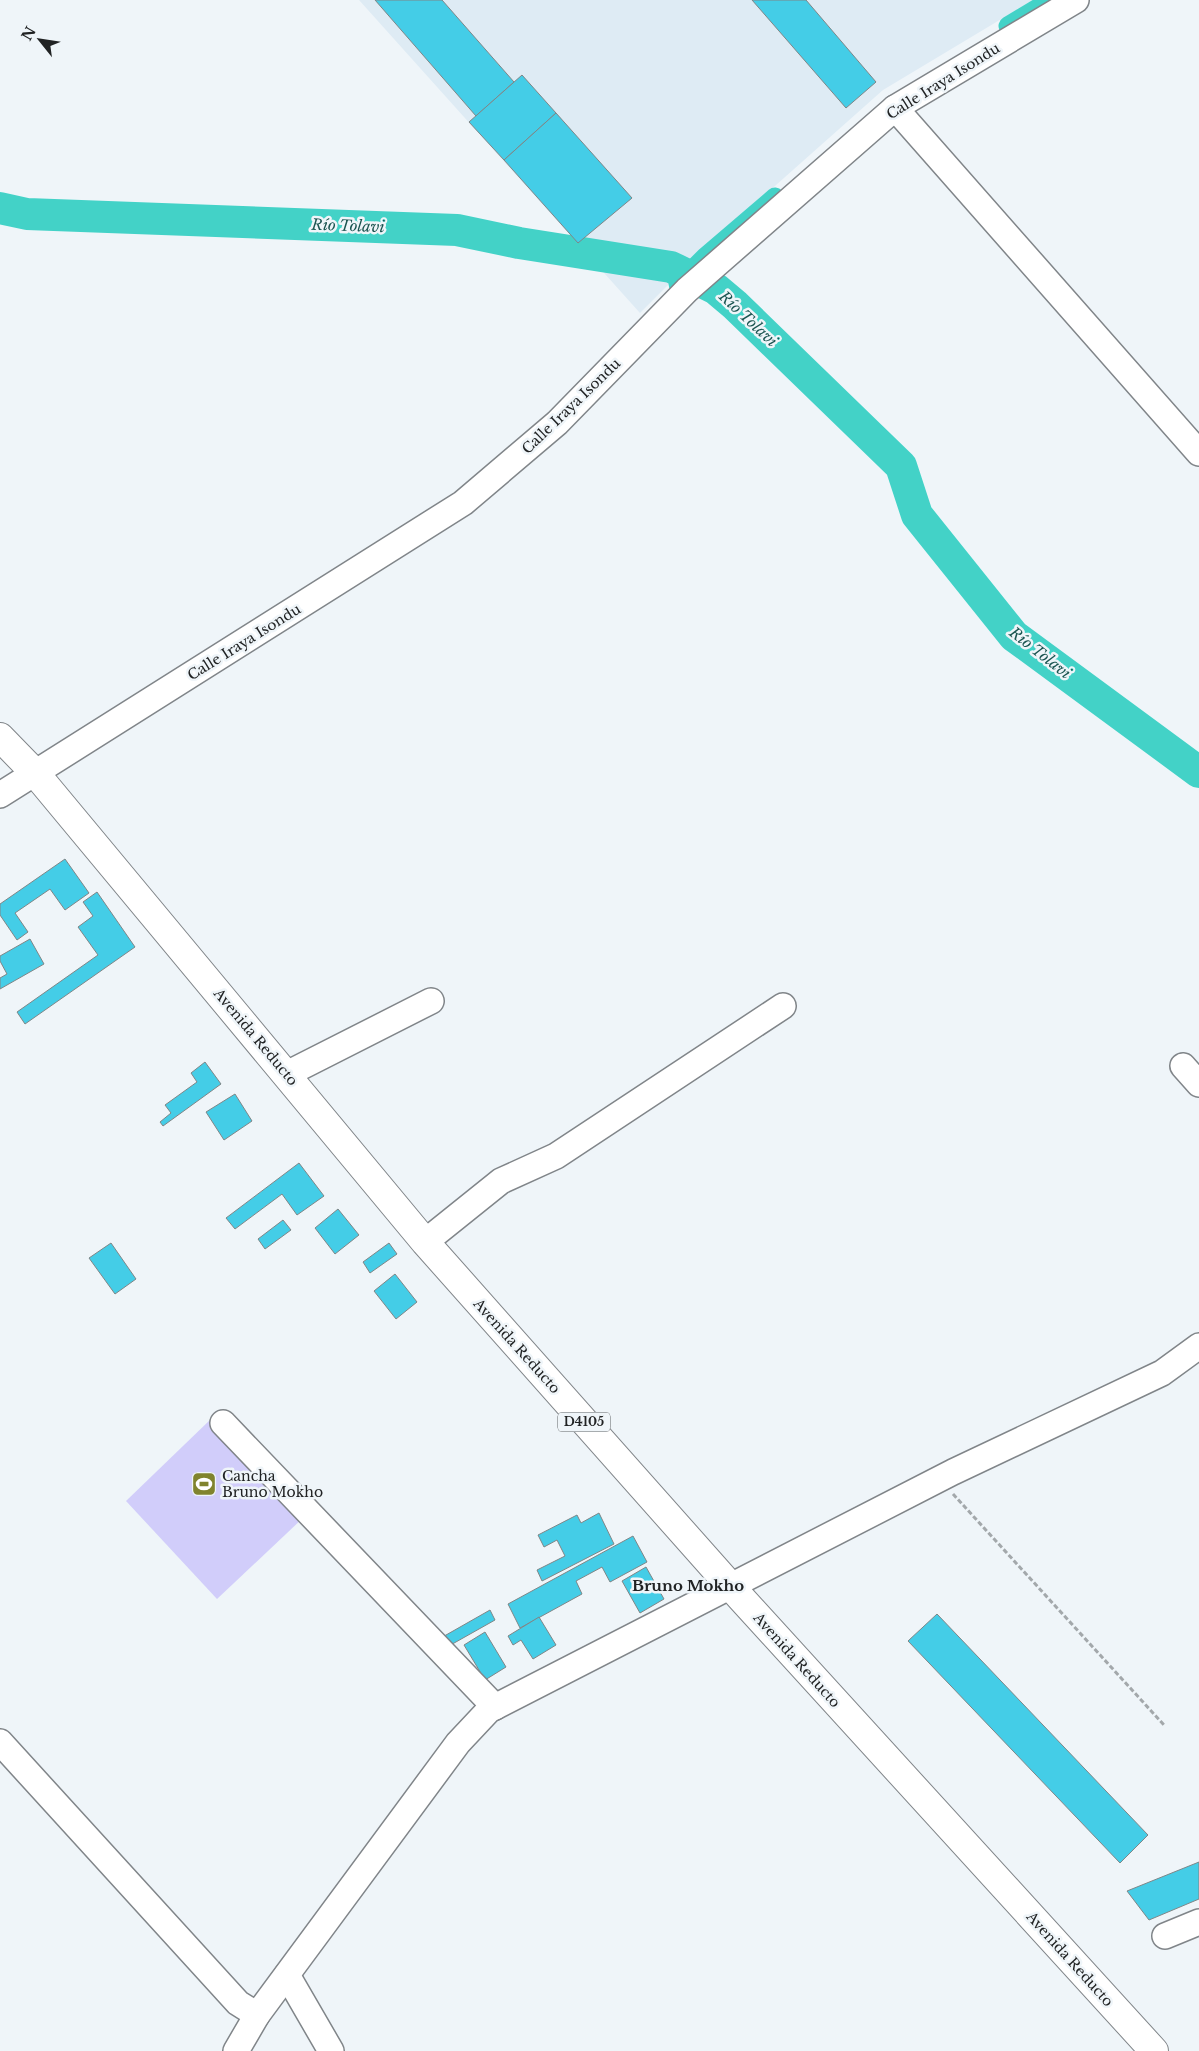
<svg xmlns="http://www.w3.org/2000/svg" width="1199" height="2051" font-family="'Libre Baskerville',serif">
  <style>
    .built { fill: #deebf4 }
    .green { fill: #d1cdfa }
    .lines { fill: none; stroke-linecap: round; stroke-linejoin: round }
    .canal { stroke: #43d2c7; stroke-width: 19 }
    .river { stroke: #43d2c7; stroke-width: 32 }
    .building { fill: #44cde7; stroke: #7f8687 }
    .minor-casing { stroke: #808589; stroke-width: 28 }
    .major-casing { stroke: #808589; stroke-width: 30 }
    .path { stroke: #a3a8ab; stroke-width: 3; stroke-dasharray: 5 2.5; stroke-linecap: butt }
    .minor { stroke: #fff; stroke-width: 25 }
    .major { stroke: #fff; stroke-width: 28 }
    .labels { text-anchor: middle; stroke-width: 5; stroke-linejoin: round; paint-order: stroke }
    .shield { fill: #eff5f9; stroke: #5f6264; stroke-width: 1 }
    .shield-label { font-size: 12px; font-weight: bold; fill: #212324 }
    .street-label { font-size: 14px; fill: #212324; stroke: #eff5f9 }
    .poi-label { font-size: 14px; fill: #212324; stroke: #eff5f9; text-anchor: start }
    .water-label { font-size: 15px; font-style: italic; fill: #1b5551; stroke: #eff5f9 }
    .neighbourhood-label { font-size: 15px; font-weight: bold; fill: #212324; stroke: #eff5f9 }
  </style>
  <rect width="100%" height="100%" fill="#eff5f9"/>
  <path class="built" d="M359,0h674l-150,90 -180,160 -63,63z"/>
  <path class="green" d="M212,1418l92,99 -87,82 -91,-98z"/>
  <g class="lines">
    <g class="canal">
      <path d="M1008,26l43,-26"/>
      <path d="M678,284l27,-27 70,-60"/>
    </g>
    <path class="river" d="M0,208l27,6 430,16 62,13 152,24 45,22 19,16 166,161 16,49 97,121 185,136"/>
  </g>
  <g class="building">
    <path d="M375,0h67l72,82 -38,34z"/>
    <path d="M752,0h54l70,82 -30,26z"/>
    <path d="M522,75l34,38 -52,47 -35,-38z"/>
    <path d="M556,113l76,85 -54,45 -74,-83z"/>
    <path d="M65,859l24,34 -24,17 -15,-21 -35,24 13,19 -11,8 -17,-25v-11z"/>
    <path d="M97,892l38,55 -110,77 -8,-12 81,-57 -20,-28 15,-11 -10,-14z"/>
    <path d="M30,939l14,25 -44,25v-11l7,-4 -7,-13v-5z"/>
    <path d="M205,1062l16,22 -58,42 -3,-4 11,-9 -6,-8 32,-23 -6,-9z"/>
    <path d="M235,1094l17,27 -28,19 -18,-28z"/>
    <path d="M299,1163l25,33 -27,19 -15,-21 -47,35 -9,-11z"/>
    <path d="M338,1209l21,26 -24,19 -20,-26z"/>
    <path d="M283,1220l8,10 -26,19 -7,-10z"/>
    <path d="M111,1243l25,36 -21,15 -26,-36z"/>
    <path d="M389,1243l8,11 -27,19 -7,-11z"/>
    <path d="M395,1274l22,28 -21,17 -22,-28z"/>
    <path d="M599,1513l15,31 -72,37 -5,-11 28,-14 -8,-16 -13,7 -6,-12 39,-20 4,8z"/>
    <path d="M633,1536l14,26 -37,20 -8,-15 -26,14 6,13 -62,34 -12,-24z"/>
    <path d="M646,1567l18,32 -24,14 -18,-32z"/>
    <path d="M490,1610l5,10 -48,27 -8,-8z"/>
    <path d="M937,1614l211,221 -28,28 -212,-222z"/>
    <path d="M539,1617l17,28 -23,14 -12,-19 -8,5 -5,-9z"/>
    <path d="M485,1632l21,35 -21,13 -21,-35z"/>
    <path d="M1199,1862v37l-50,21 -22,-29z"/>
  </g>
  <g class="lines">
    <defs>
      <g id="minor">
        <path d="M895,108l304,345"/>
        <path d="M0,795l463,-292 94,-80 130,-133 208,-182 181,-108"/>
        <path d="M1183,1066l16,18"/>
        <path d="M287,1074l144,-73"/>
        <path d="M425,1242l76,-61 55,-25 227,-150"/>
        <path d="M223,1423l272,284"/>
        <path d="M0,1742l238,261 19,12"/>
        <path d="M1165,1936l34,-14"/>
        <path d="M287,1975l44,76"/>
        <path d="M236,2051l21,-36 201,-272 31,-33 464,-238 209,-99 37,-27"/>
      </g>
      <path id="major" d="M0,737l36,37 389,468 316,356 413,453"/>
    </defs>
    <use href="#minor" class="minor-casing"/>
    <use href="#major" class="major-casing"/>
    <path class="path" d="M953,1494l211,231"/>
    <use href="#minor" class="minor"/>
    <use href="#major" class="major"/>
  </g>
  <defs>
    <symbol id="stadium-square" viewBox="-11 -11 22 22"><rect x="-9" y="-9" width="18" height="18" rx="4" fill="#80832e" stroke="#eff5f9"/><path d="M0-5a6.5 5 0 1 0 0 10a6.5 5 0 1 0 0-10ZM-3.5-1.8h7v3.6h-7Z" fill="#fff"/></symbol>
  </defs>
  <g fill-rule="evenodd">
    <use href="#stadium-square" x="190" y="1470" width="28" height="28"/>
  </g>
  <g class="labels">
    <rect class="shield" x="558" y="1412.5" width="52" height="19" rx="4"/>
    <g class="shield-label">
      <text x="584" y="1426">D4105</text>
    </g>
    <g class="street-label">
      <text transform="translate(943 81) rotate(-32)" y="5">Calle Iraya Isondu</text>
      <text transform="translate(571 406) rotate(-44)" y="5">Calle Iraya Isondu</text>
      <text transform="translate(244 642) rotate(-32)" y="5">Calle Iraya Isondu</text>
      <text transform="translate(256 1037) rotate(50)" y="5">Avenida Reducto</text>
      <text transform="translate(517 1346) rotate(48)" y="5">Avenida Reducto</text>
      <text transform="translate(797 1660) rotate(48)" y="5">Avenida Reducto</text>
      <text transform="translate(1070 1959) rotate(48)" y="5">Avenida Reducto</text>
    </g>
    <g class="poi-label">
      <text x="222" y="1481">Cancha<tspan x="222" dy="16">Bruno Mokho</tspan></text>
    </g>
    <g class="water-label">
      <text transform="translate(348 226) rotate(2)" y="5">Río Tolavi</text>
      <text transform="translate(748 319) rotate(43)" y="5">Río Tolavi</text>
      <text transform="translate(1040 653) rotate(38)" y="5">Río Tolavi</text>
    </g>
    <g class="neighbourhood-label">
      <text x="688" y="1591">Bruno Mokho</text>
    </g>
  </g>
  <g transform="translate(40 40) rotate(300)" stroke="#eff5f9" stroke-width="4" paint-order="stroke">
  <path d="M0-4L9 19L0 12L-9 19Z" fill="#212324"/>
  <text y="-8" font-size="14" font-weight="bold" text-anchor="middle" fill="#212324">N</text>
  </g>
</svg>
